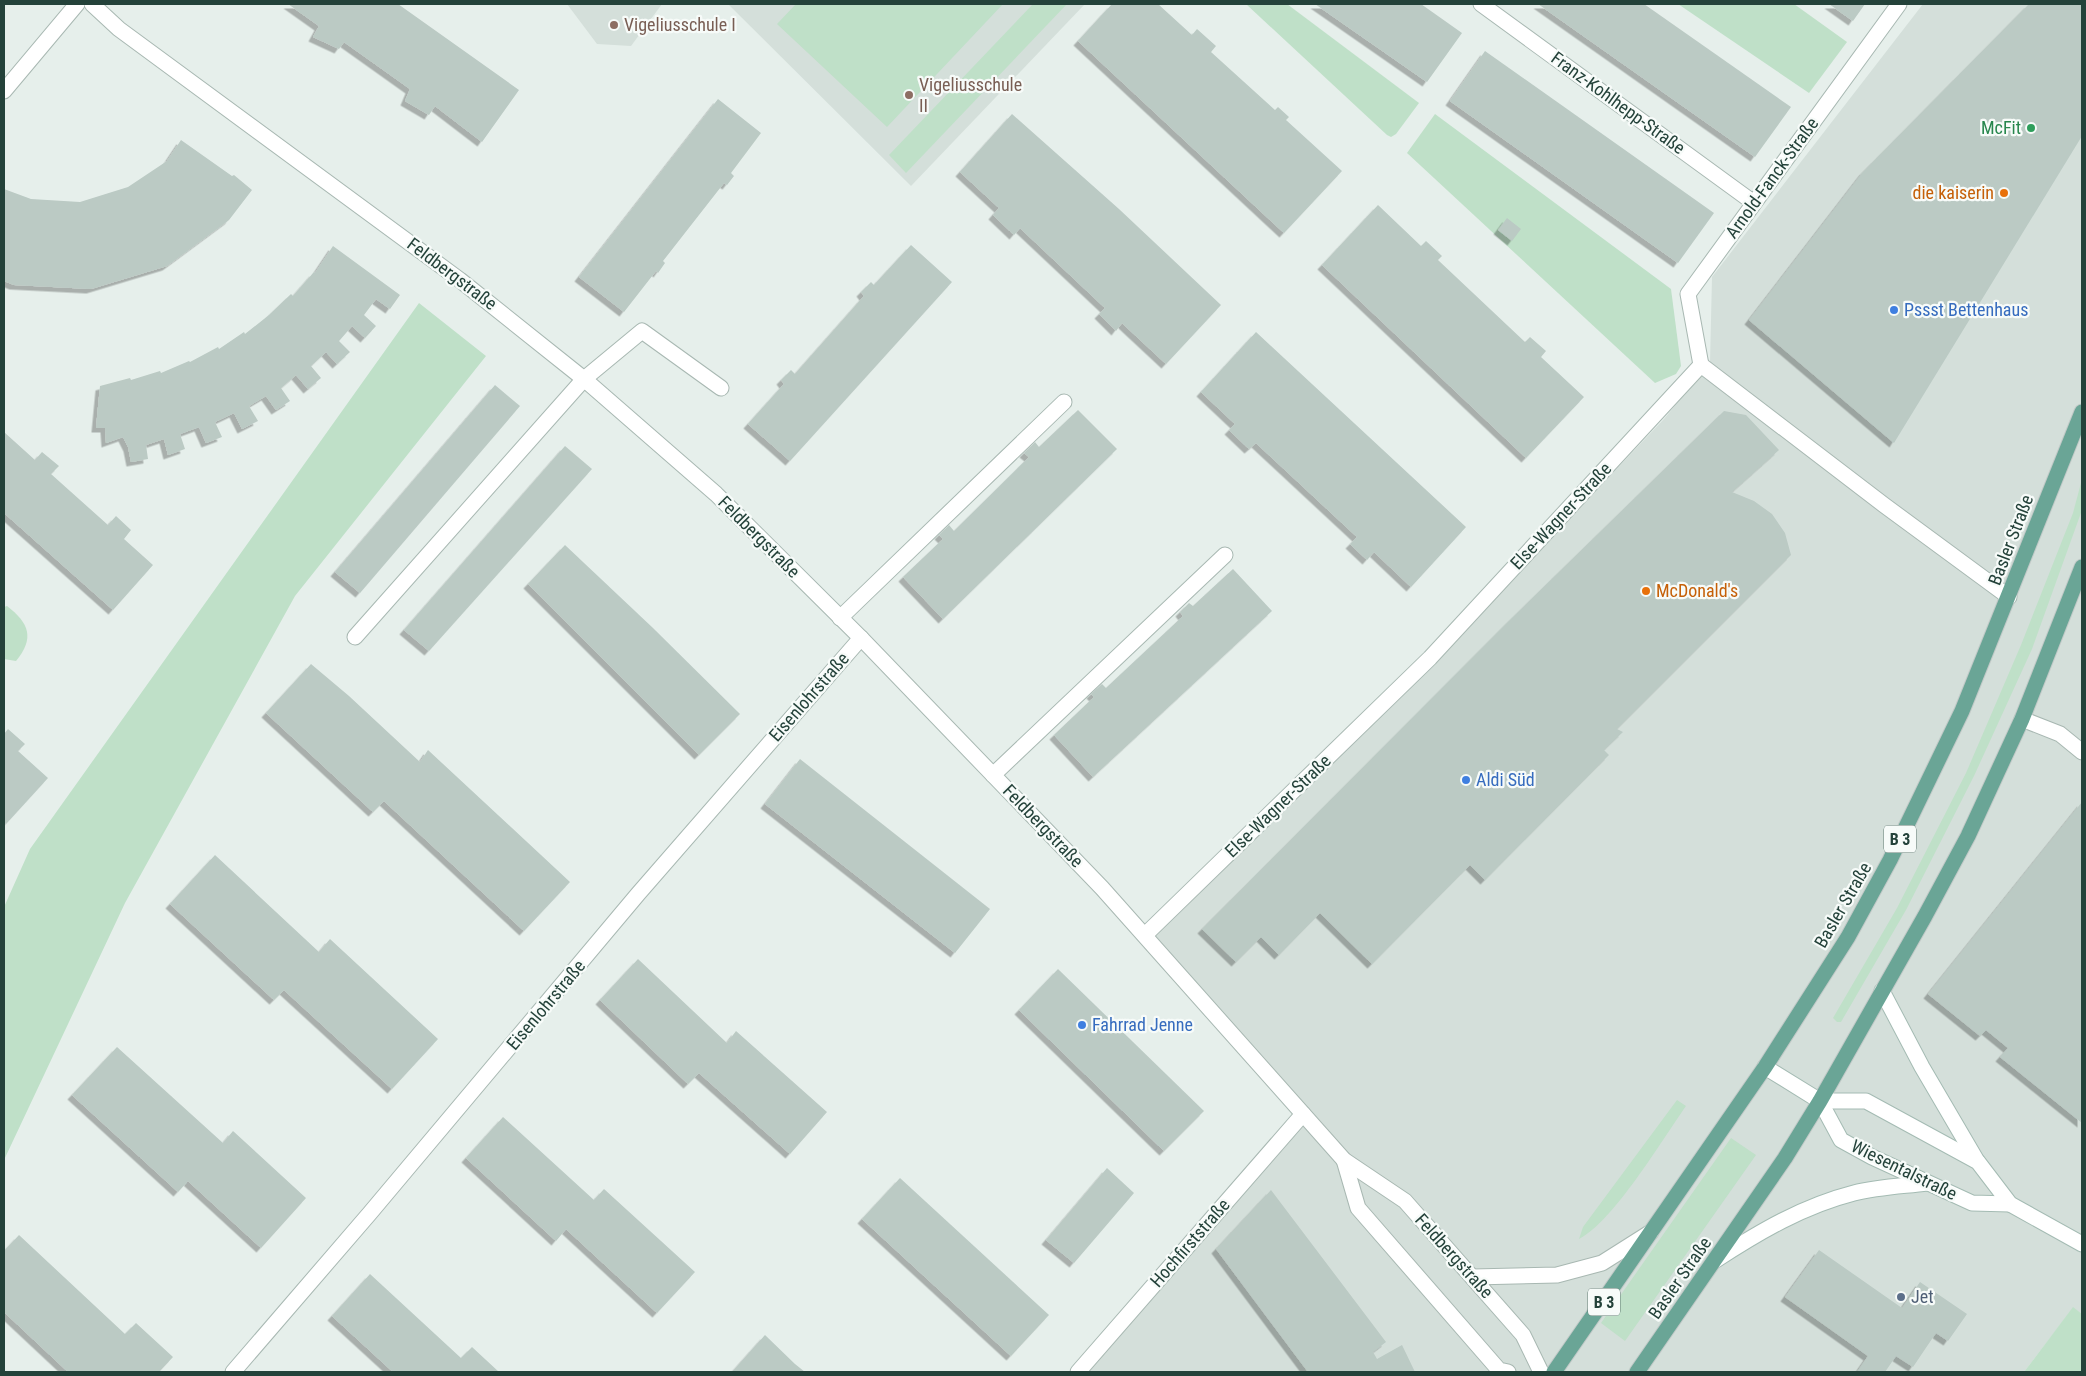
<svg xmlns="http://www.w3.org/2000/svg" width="2086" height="1376" font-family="'Roboto Condensed',sans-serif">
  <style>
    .built { fill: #d4dfda }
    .green { fill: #bfe0c8 }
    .building { fill: #bbcac4; filter: url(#shadow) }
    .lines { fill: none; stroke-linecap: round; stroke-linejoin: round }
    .lane-casing { stroke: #a8b8b2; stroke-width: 17 }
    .street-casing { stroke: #a8b8b2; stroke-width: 17 }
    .secondary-casing { stroke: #a4bbb3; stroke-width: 17 }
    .primary-casing { stroke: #c2cac8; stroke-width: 17 }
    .lane { stroke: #fff; stroke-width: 15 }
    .street { stroke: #fff; stroke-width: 15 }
    .secondary { stroke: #fff; stroke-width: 15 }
    .primary { stroke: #6aa596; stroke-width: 15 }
    .education-dot { fill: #8d6e63; stroke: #f7fbf9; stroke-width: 2 }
    .leisure-dot { fill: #2e9e5b; stroke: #f7fbf9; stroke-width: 2 }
    .food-dot { fill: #e8710a; stroke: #f7fbf9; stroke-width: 2 }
    .shop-dot { fill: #3f7fe0; stroke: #f7fbf9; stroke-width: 2 }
    .service-dot { fill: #5c6f8a; stroke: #f7fbf9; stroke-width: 2 }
    .labels { text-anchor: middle; stroke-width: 4.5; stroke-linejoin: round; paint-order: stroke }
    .shield { fill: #f7fbf9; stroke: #637a73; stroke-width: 1 }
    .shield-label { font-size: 16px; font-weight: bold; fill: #24423a }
    .education-label { font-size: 18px; fill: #785e54; stroke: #f7fbf9; text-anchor: start }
    .street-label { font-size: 18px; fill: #24423a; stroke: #f7fbf9 }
    .leisure-label { font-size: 18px; fill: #27864d; stroke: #f7fbf9; text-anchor: end }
    .food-label { font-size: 18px; fill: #c56008; stroke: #f7fbf9; text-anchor: end }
    .shop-label { font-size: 18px; fill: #366cbe; stroke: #f7fbf9; text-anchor: start }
    .service-label { font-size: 18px; fill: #4e5e75; stroke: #f7fbf9; text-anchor: start }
  </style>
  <defs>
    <filter id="shadow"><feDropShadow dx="-4.5" dy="4.5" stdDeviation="0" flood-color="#0004"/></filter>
  </defs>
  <rect width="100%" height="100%" fill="#e6efeb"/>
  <g class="built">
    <path d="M567,4h95l-31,42 -34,-2z"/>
    <path d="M728,4h357l-174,182z"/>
    <path d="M1923,4h159v1310l-9,-6 -49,64h-940l224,-260 -156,-176 282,-275 230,-242 46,-56 2,-86z"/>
  </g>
  <g class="green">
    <path d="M796,4h207l-116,123 -110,-103z"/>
    <path d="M1033,4h34l-161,169 -17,-18z"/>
    <path d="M1246,4h41l132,99 -23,31 -5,3 -4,-2z"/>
    <path d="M1678,4h116l53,38 -38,51z"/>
    <path d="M1435,114l236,175 10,77 -5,8 -21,9 -248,-230z"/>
    <path d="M419,303l67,53 -191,240 -170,307 -121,257v-253l26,-58z"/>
    <path d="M2082,479v31l-50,139 -58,127 -68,134 -65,112h-4l-4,-4 64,-110 69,-135 55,-128 52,-132z"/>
    <path d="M7,606c22,17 28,32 9,55l-12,-2v-52z"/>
    <path d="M1677,1100l9,6c-24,34 -73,116 -107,133l4,-12z"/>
    <path d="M1731,1138l25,17 -131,186 -24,-18z"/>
    <path d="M2073,1307l9,7v58h-58z"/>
  </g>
  <g class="building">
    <path d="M288,4h110l121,86 -37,52 -47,-36 -6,9 -24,-14 5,-12 -66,-47 -5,7 -26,-12 6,-11z"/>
    <path d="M1112,4h46l34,31 5,-6 19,17 -5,6 64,58 3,-3 11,10 -3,3 56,51 -58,62 -206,-192z"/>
    <path d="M1315,4h106l41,29 -35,49z"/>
    <path d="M1538,4h106l147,103 -36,50z"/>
    <path d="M1829,4h36l-12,17z"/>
    <path d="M2029,4h51l2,1v131l-188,307 -145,-123 114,-148z"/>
    <path d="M1485,51l229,162 -36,50 -228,-162z"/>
    <path d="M718,99l43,34 -30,40 3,3 -7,9 -3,-2 -61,78 2,2 -7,10 -2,-2 -32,41 -45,-35z"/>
    <path d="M1012,114l107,95 102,96 -55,59 -44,-41 -6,8 -17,-17 6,-6 -85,-80 -6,7 -21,-20 6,-7 -39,-36z"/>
    <path d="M181,140l51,36 2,-1 18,15 -23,30 -62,46 -76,23 -77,-4 -10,-4v-92l27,10 49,3 48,-15 39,-26z"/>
    <path d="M1378,205l43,41 5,-5 16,15 -4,4 87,82 5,-5 16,14 -5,6 43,40 -58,61 -204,-193z"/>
    <path d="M1507,218l14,11 -9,12 -14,-11z"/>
    <path d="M911,245l41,37 -162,179 -42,-37 36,-40 -3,-4 10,-10 4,4 69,-78 -3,-4 10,-10 3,3z"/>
    <path d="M333,246l67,49 -10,14 -14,-10 -12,16 12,11 -11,12 -13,-12 -13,15 11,11 -13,12 -11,-12 -15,14 10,12 -13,11 -12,-14 -15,13 9,13 -14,9 -10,-14 -17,10 9,15 -16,8 -8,-16 -19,9 7,15 -16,6 -7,-16 -19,7 5,15 -17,6 -4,-16 -18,6 2,14 -17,3 -3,-15 -5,-10 -17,6 -1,-15h-9l4,-42 30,-8 1,2 29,-9 1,2 28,-12 1,1 28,-15 1,2 25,-17 1,2 24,-19 22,-21 2,2 21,-24 1,1z"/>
    <path d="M1256,332l210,195 -55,60 -37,-35 -7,8 -17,-16 7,-7 -101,-94 -7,6 -20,-19 6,-6 -34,-32z"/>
    <path d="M495,385l25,21 -160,187 -25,-21z"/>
    <path d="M1078,410l39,39 -174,170 -40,-42 40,-38 -4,-4 10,-10 5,6 75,-74 -5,-4 11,-11 4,5z"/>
    <path d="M1724,411l22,4 33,35 -47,42 22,9 18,13 13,19 6,22 -174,174 6,3 -19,18 5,5 -124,125 -15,-15 -98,99 -52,-51 -41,42 -18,-18 -25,25 -34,-33 307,-308z"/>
    <path d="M4,432l31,28 7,-8 17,14 -8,8 57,51 8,-9 15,14 -7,9 29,26 -40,45 -109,-97z"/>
    <path d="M565,446l27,23 -163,182 -25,-21z"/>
    <path d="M565,545l88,83 87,86 -41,41 -171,-171z"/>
    <path d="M1233,569l39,42 -179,166 -39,-42 40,-38 -3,-3 11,-10 4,4 77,-72 -3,-4 9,-9 4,3z"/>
    <path d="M311,664l38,32 71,66 8,-12 142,132 -46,49 -140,-130 -11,11 -107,-99z"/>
    <path d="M8,729l17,15 -7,7 30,27 -42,46 -2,-3v-87z"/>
    <path d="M800,759l190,150 -35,44 -190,-149z"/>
    <path d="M2082,802v321l-82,-66 8,-9 -22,-18 -6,6 -52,-42z"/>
    <path d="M215,855l104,97 11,-13 108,100 -46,50 -108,-99 -10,10 -104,-96z"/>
    <path d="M638,959l89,84 9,-12 91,81 -37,42 -91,-81 -11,11 -88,-84z"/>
    <path d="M1058,969l146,142 -40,40 -145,-141z"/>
    <path d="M117,1047l106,96 10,-12 73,67 -45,50 -73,-67 -10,11 -106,-97z"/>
    <path d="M503,1117l91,83 10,-11 91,83 -38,41 -91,-84 -10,12 -90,-83z"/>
    <path d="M1107,1168l27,25 -60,70 -28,-23z"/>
    <path d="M900,1178l149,137 -38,41 -149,-137z"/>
    <path d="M1271,1190l115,152 -13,10 4,7 25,-14 13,27h-107l-92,-123z"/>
    <path d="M19,1235l106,99 11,-11 37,34 -14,15h-91l-64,-60v-61z"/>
    <path d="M1819,1250l83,58 18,-26 47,32 -19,27 -12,-8 -23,34 -17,-11 -11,16h-28l11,-16 -83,-59z"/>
    <path d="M370,1274l91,84 11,-11 27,25h-106l-61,-56z"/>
    <path d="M765,1335l30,29 10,8h-73z"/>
  </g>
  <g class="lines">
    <defs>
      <g id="lane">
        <path d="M840,618l224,-216"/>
        <path d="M355,637l229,-258 58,-48 79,57"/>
        <path d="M2022,719l38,15 22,18"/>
        <path d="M993,775l232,-220"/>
      </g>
      <g id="street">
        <path d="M92,4l27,25 341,251 124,99 132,115 145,144 241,250 242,272 61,41 118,134 18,37"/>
        <path d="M1481,4l273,199"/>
        <path d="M4,91l73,-87"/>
        <path d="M1701,365l-13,-71 211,-290"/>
        <path d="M1145,935l285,-277 271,-293 183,140 125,92"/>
        <path d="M1344,1160l14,48 141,162 9,2"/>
        <path d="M1473,1277l84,-2 45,-12 49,-31"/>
        <path d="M233,1372l137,-159 268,-319 223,-256"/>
        <path d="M1078,1372l225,-258"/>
      </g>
      <g id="secondary">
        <path d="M1882,991l40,76 55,94"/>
        <path d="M1765,1067l55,34 21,39 31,17 100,46 38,1"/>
        <path d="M1820,1101h46l112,61 32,42 72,40"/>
        <path d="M1716,1260c43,-28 87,-54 138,-67 24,-6 49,-7 73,-10"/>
      </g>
      <g id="primary">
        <path d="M1554,1372l211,-305 83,-130 42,-77 72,-149 120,-299"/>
        <path d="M1637,1372l148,-214 35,-57 105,-185 43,-80 54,-117 60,-152"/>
      </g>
    </defs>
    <use href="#lane" class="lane-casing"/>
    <use href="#street" class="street-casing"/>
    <use href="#secondary" class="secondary-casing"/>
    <use href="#primary" class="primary-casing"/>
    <use href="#lane" class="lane"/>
    <use href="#street" class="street"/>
    <use href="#secondary" class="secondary"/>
    <use href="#primary" class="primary"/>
  </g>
  <g class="education-dot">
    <circle cx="614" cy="25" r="5"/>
    <circle cx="909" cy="95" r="5"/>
  </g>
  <circle class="leisure-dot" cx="2031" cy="128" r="5"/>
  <g class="food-dot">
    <circle cx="2004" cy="193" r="5"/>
    <circle cx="1646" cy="591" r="5"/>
  </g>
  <g class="shop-dot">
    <circle cx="1894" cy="310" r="5"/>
    <circle cx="1466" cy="780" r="5"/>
    <circle cx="1082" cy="1025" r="5"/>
  </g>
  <circle class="service-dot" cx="1901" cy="1297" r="5"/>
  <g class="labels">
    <g class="shield">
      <rect x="1884" y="825.5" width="32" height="27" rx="4"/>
      <rect x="1588" y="1288.5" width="32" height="27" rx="4"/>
    </g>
    <g class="shield-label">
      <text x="1900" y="845">B 3</text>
      <text x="1604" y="1308">B 3</text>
    </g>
    <g class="education-label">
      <text x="624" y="31">Vigeliusschule I</text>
      <text x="919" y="91">Vigeliusschule<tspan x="919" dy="21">II</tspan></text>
    </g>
    <g class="street-label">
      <text transform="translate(1618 103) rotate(36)" y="6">Franz-Kohlhepp-Straße</text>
      <text transform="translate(1772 178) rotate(-54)" y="6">Arnold-Fanck-Straße</text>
      <text transform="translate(452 274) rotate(37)" y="6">Feldbergstraße</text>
      <text transform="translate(1561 516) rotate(-47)" y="6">Else-Wagner-Straße</text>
      <text transform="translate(759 537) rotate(45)" y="6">Feldbergstraße</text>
      <text transform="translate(2011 540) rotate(-69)" y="6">Basler Straße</text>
      <text transform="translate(809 697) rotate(-49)" y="6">Eisenlohrstraße</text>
      <text transform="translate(1278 806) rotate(-44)" y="6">Else-Wagner-Straße</text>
      <text transform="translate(1043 826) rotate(46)" y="6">Feldbergstraße</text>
      <text transform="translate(1843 905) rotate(-60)" y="6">Basler Straße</text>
      <text transform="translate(546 1005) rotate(-50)" y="6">Eisenlohrstraße</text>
      <text transform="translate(1904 1170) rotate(26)" y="6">Wiesentalstraße</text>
      <text transform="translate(1190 1243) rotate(-49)" y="6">Hochfirststraße</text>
      <text transform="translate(1454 1256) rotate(48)" y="6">Feldbergstraße</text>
      <text transform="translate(1680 1278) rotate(-55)" y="6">Basler Straße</text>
    </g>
    <g class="leisure-label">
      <text x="2021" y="134">McFit</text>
    </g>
    <g class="food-label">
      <text x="1994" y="199">die kaiserin</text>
      <text x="1656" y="597" text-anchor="start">McDonald's</text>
    </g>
    <g class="shop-label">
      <text x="1904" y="316">Pssst Bettenhaus</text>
      <text x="1476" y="786">Aldi Süd</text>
      <text x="1092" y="1031">Fahrrad Jenne</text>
    </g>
    <g class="service-label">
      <text x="1911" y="1303">Jet</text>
    </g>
  </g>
  <rect width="2086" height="1376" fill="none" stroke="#24423a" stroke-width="10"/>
</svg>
